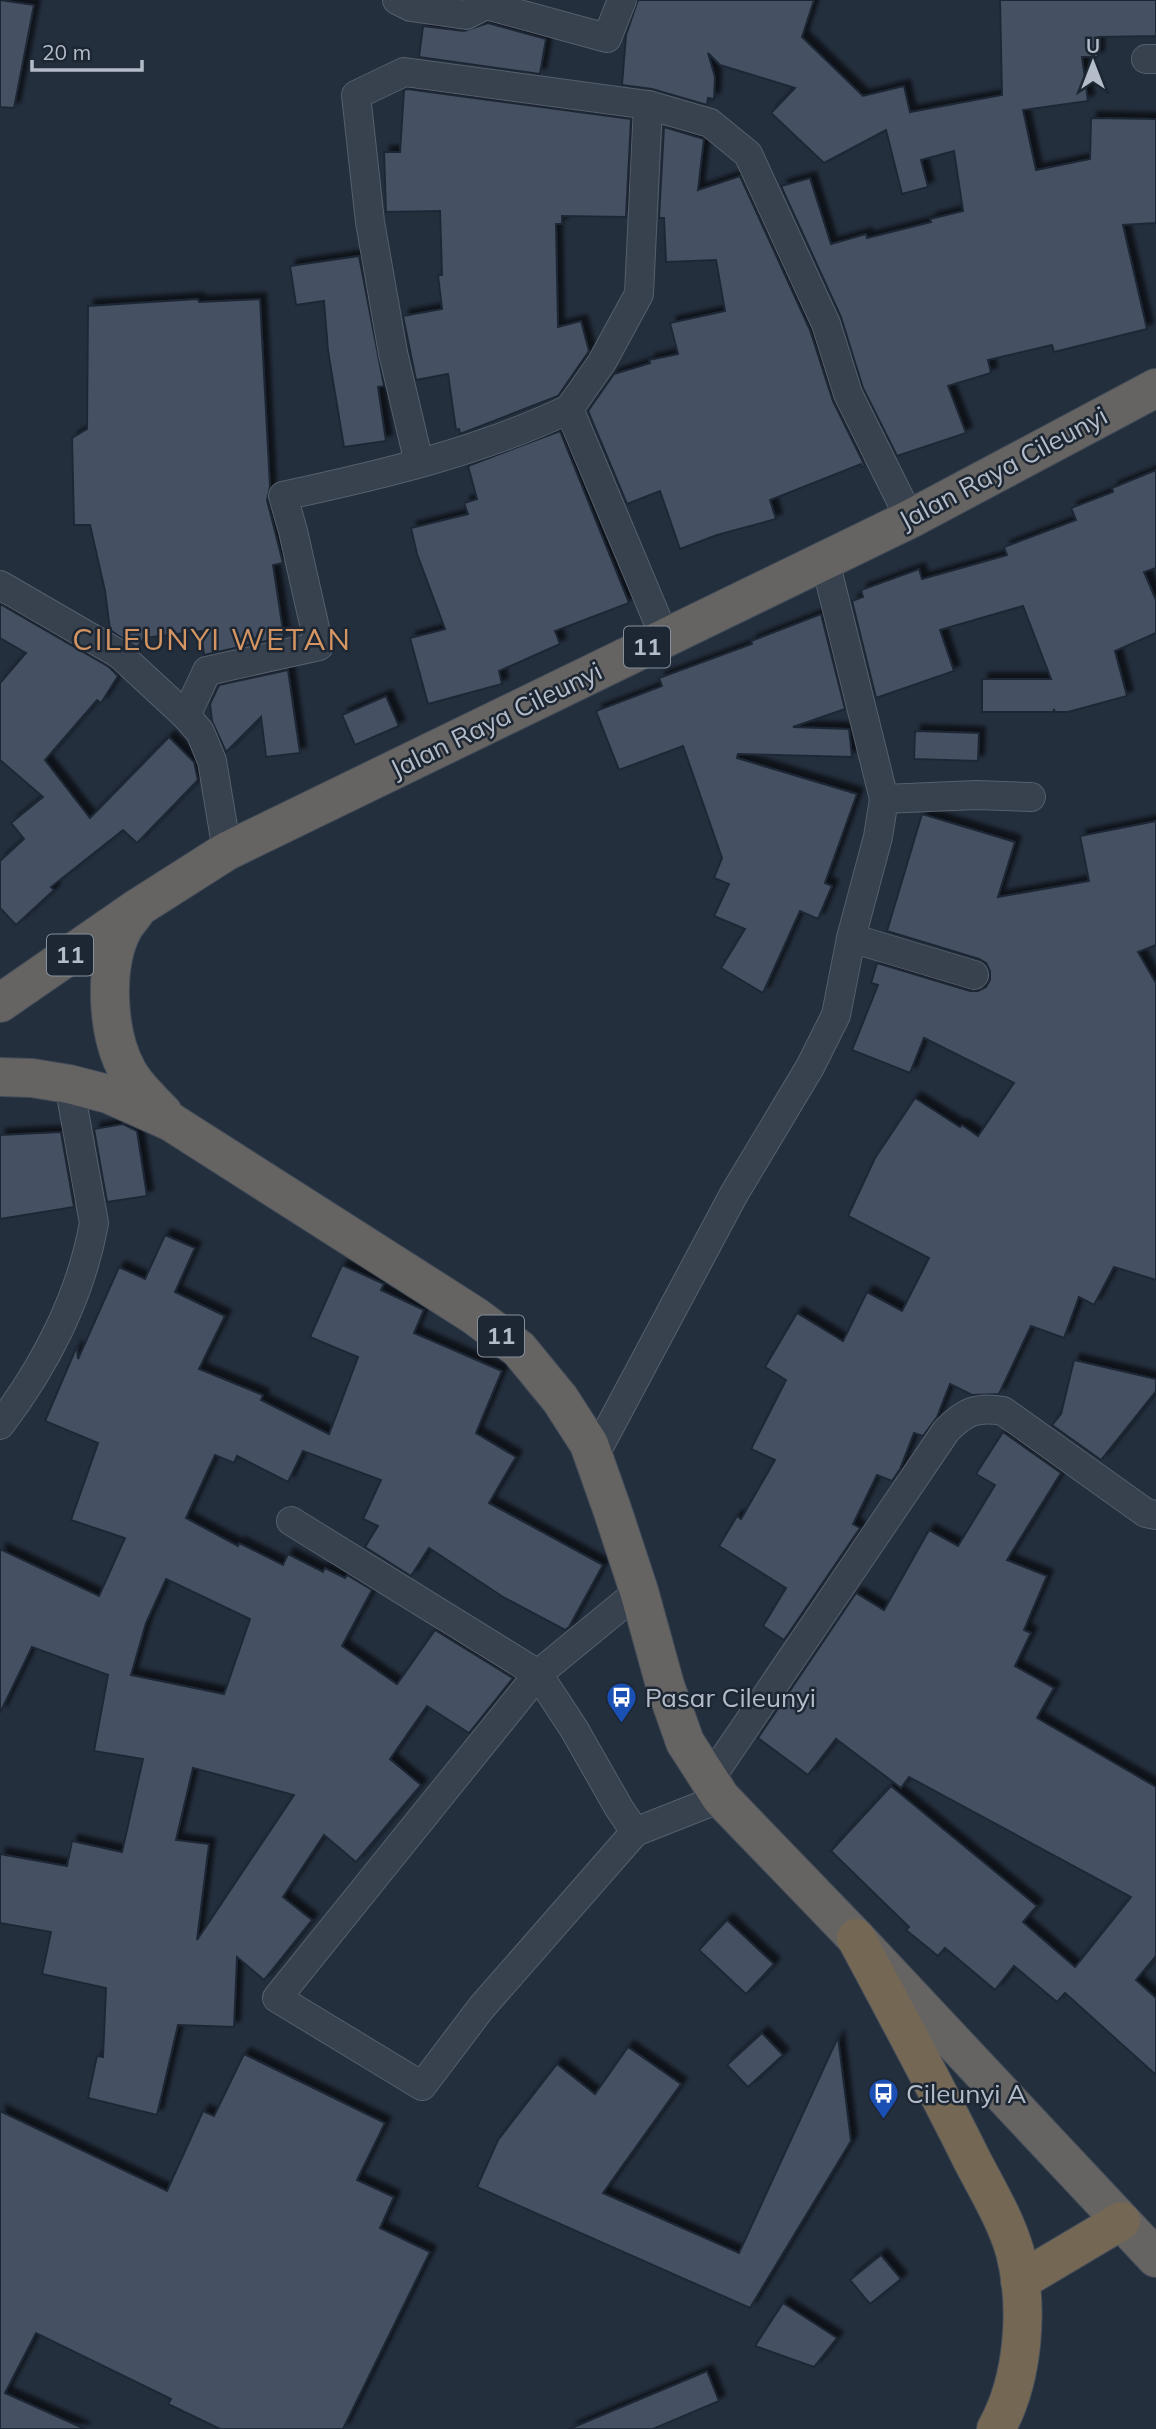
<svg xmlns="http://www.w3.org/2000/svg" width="1156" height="2429" font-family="Mulish,sans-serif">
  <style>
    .building { fill: #455162; stroke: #1f2835; stroke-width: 2; fill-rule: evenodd; filter: url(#shadow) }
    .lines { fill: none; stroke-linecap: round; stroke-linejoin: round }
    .minor-casing { stroke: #565f6c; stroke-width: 30 }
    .trunk-casing { stroke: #434c59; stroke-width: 40 }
    .motorway-casing { stroke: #434c59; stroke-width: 40 }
    .minor { stroke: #38414e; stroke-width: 28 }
    .trunk { stroke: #656462; stroke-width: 38 }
    .motorway { stroke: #746855; stroke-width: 38 }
    .labels { text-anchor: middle; stroke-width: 5; stroke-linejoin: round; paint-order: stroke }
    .shield { fill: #1d2633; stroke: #878f9c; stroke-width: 2 }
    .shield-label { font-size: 24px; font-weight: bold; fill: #b4bcc9 }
    .street-label { font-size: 26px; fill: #b4bcc9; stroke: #1d2633 }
    .poi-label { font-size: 26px; fill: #b4bcc9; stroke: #1d2633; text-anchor: start }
    .quarter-label { font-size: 30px; letter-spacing: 2px; fill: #d59563; stroke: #1d2633 }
  </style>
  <defs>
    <filter id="shadow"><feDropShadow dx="6" dy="-6" stdDeviation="2" flood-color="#0009"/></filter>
  </defs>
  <rect width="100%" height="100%" fill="#242f3e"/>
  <g class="building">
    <path d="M0,0l34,5 -20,103 -14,-1z"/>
    <path d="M638,0h176l-12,37 61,59 41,-10 6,26 92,-17 -2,-95h156v36l-58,1v20h-16l6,44 -65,9 13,60 54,-11 1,-41 65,1v104l-33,2 24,104 -93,23 -2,-7 -64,15 3,13 -43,13 18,47 -69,23 -34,-68 -22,-71 -60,-131 29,-8 21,66 35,-10 1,4 64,-16 -1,-3 33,-8 -9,-60 -33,9 7,27 -26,7 -16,-64 -62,33 -53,-50 24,-25 -75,-23 -12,-12 7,24 -1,22 -6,-1 -1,7 -55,-16 -30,-4 4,-50z"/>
    <path d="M488,23l58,16 -6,35 -121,-17 4,-31 41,5z"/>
    <path d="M407,89l224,30 -5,98 -64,-1v8h-6l2,103 23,-6 8,30 -31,45 -98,38 -1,-5 -3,1 -8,-56 -32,6 -13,-64 39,-7 -4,-34h4l-2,-64 -54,1 -2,-60h16l4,-62z"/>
    <path d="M664,127l40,12 -6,51 42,-14 70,154 23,71 32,65 -3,1 -1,-3 -91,36 6,19 -59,16 -37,14 -20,-58 -33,13 -39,-93 26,-37 36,-11 -1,-3 29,-6 -8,-31 55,-12 -9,-51 -50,2 -2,-44h-5z"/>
    <path d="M359,256l25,130 -6,1 8,54 -42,6 -16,-96 -4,-50 -28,4 -6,-39z"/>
    <path d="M198,299l1,3 61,-3 10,188 -3,13 16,63 -10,2 11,72 -80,18 -3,-24 -57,7 -7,10 -27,-18 -5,-39 -15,-66h-16l-2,-87 15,-9 1,-123z"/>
    <path d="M560,431l69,172 -74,28 5,13 -61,27 3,13 -74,20 -18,-66 35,-9 -28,-75 -6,-26 57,-14 -4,-11 13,-4 -9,-33z"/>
    <path d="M1156,470v98l-12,4 12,28v33l-41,18 12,45 -59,16h-13l-1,-2 -1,2h-71v-33h69l-28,-73 -83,24 14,41 -78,27 -24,-97 11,-4 -2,-7 58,-21 3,10 85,-24 -3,-8 72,-27 -5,-12 42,-16 -1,-4z"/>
    <path d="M0,604l109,63 9,9 -17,27 -4,-3 -52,60 45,58 79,-81 25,25 4,18 -61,63 -14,-13 -72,57 3,3 -38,35 -16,-17v-47l24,-22 -13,-16 32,-26 -43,-37v-77l26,-30 -26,-15z"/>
    <path d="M821,614l24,95 -52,18 56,2 3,28 -114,-3 -1,4 120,36 -32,89 7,3 -14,33 -18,-8 -37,82 -42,-25 24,-39 -31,-13 15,-32 -15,-6 8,-20 -39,-112 -64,24 -23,-59 66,-25 -3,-8 93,-34 -1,-3z"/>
    <path d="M288,670l12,83 -34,4 -5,-40 -35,35 -14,-31 -2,-17 9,-19z"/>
    <path d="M386,696l13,30 -44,19 -13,-30z"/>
    <path d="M915,731l64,2 -1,28 -64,-2z"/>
    <path d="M922,814l93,28 -17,55 91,-16 -9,-45 76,-15v124l-18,7 18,31v297l-42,-13 -20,38 -15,-8 -15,41 -33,-12 -32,68 -27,1 -22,-11 -13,33 -14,19 -9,-3 -14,36 -8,12 -15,-6 -24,49 7,4 -76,112 -21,-14 23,-38 -67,-42 18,-30 4,3 34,-59 -24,-11 35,-69 -21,-13 32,-54 46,28 24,-49 35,19 27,-53 -81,-42 27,-58 40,-60 45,29 2,-2 16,11 36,-53 -90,-45 -14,35 -58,-23 26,-65 -7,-2 6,-20 93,28h8l8,-4 4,-7v-9l-4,-8 -7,-4 -92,-28z"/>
    <path d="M123,1124l14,7 10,65 -40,6 -13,-73z"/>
    <path d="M61,1132l13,75 -74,12v-84z"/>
    <path d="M165,1235l30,13 -20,44 50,24 -26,53 64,26 -2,5 68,34 29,-77 -48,-20 32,-72 42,19 -3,6 43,20 -10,23 88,38 -26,62 40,24 -27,46 114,62 -34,62 -4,3 -62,-33 -74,-49 -18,28 -46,-29 13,-21 -15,-7 18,-39 -78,-29 -15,31 -51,-26 -3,7 -19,-8 -29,63 52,28 1,-3 44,22 5,-11 35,18 2,-4 20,10 2,-3 25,15 -30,56 55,38 38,-54 78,48 -44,55 -42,-27 -37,53 31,26 -65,77 -32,-27 -41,62 29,23 -48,60 -27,-23 -3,70 -56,-2 -21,90 -69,-17 9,-42 6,1 3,-69 -64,-14 9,-42 -51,-9v-69l67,12 5,-25 50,11 21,-93 -49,-8 14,-76 -76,-28 -32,66v-164l99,47 26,-58 -54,-18 27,-77 -53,-22 32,-75 1,13 41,-92 26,12zM166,1579l84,40 -26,75 -93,-19 15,-52zM193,1768l101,27 -97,145 12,-96 -33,-4z"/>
    <path d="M1074,1360l82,19v12l-55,69 -49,-35 9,-11z"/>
    <path d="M1003,1432l58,41 -54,87 40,16 -23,54 7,3 -16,33 39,22 -17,30 119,69v169l-20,24 20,18v77l-91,-82 -8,9 -43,-36 -19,24 -50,-42 -7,8 -32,-26 3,-3 -78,-76 60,-65 146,120 -14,16 52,45 56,-70 -222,-120 -8,11 -65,-49 -28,36 -50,-37 98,-145 28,17 45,-80 29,16 37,-61 -19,-11z"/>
    <path d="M727,1920l47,44 -28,30 -47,-44z"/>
    <path d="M762,2033l21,22 -35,32 -21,-22z"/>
    <path d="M838,2037l13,104 -101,167 -273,-121 21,-47 59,-76 38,30 33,-47 53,37 -78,109 136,60z"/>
    <path d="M244,2054l141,69 -28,57 37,17 -14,31 50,24 -87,177h-123l-52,-25 3,-5 -135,-66 -31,60 80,36h-85v-318l167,80 36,-80 11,5z"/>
    <path d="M881,2255l20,24 -31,25 -20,-24z"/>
    <path d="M783,2303l54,35 -23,29 -59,-21z"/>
    <path d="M707,2371l12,30 -66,28h-84z"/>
  </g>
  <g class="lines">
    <defs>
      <g id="minor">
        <path d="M397,0l14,7 55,8 20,-10 121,33 15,-38"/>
        <path d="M1146,59h10"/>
        <path d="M648,105l-9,189 -37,68 -33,47 96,229"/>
        <path d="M419,463l-26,-110 -23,-131 -14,-127 48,-23 244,33 62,18 38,31 78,170 22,70 62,125"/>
        <path d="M0,585l119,69 67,62 14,16 12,29 15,90"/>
        <path d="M186,716l21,-45 112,-25 -26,-115 -10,-35c97,-21 196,-44 286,-87"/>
        <path d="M884,799l92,-4 55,2"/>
        <path d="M851,938l123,37"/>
        <path d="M0,1425c45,-59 81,-129 94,-202l-25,-139"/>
        <path d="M593,1458l141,-264 76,-127 26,-52 15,-77 27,-101 6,-38 -59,-238"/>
        <path d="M291,1521l247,153 36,55 45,79 16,24"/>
        <path d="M639,1591l-101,83 -261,324 145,88 59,-78 154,-176 86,-34"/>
        <path d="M710,1779l236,-348c18,-19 31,-25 57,-20l143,102 10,2"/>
      </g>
      <g id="trunk">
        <path d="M136,911c-4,6 -10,12 -13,18 -20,38 -16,106 5,143 8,15 23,28 35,41"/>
        <path d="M0,1003l139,-96 88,-56 683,-332 246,-131"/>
        <path d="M0,1077l32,1 37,6 39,10 63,28 304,194 44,33 41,50 29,45 23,65 27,82 26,94 20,57 36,56 135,140 300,320"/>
      </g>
      <g id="motorway">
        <path d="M856,1938c39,73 79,147 116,222 15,29 34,60 43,92 14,55 9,127 -19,177"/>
        <path d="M1020,2281l101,-60"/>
      </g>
    </defs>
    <use href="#minor" class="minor-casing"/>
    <use href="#trunk" class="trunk-casing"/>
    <use href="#motorway" class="motorway-casing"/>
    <use href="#minor" class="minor"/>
    <use href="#trunk" class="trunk"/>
    <use href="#motorway" class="motorway"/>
  </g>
  <defs>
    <symbol id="bus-pin" viewBox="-11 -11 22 30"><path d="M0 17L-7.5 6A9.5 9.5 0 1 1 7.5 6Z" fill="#1a4fb4" stroke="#1d2633"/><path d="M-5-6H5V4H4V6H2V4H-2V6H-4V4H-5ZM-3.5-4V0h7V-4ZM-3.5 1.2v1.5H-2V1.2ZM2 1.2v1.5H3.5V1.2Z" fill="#fff"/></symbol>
  </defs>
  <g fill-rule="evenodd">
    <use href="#bus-pin" x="604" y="1680" width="35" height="47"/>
    <use href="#bus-pin" x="866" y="2076" width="35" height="47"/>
  </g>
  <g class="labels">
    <g class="shield">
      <rect x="624" y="626.5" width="46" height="41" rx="5"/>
      <rect x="47" y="934.5" width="46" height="41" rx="5"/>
      <rect x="478" y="1315.5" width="46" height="41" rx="5"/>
    </g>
    <g class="shield-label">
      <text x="647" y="655">11</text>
      <text x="70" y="963">11</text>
      <text x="501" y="1344">11</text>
    </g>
    <g class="street-label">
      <text transform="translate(1003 468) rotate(-28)" y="9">Jalan Raya Cileunyi</text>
      <text transform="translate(496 720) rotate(-26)" y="9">Jalan Raya Cileunyi</text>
    </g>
    <g class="poi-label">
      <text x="645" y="1707">Pasar Cileunyi</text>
      <text x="906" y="2103">Cileunyi A</text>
    </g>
    <g class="quarter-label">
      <text x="212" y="650">CILEUNYI WETAN</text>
    </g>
  </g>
  <g transform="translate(1093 63)" stroke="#1d2633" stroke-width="5" paint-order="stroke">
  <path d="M0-5L12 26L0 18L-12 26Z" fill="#b4bcc9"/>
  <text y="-10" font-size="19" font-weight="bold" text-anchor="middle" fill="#b4bcc9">U</text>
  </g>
  <path d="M32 60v10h110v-10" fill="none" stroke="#b4bcc9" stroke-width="3.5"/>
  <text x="42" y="60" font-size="21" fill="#b4bcc9" stroke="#1d2633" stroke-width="5" paint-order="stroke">20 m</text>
</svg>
